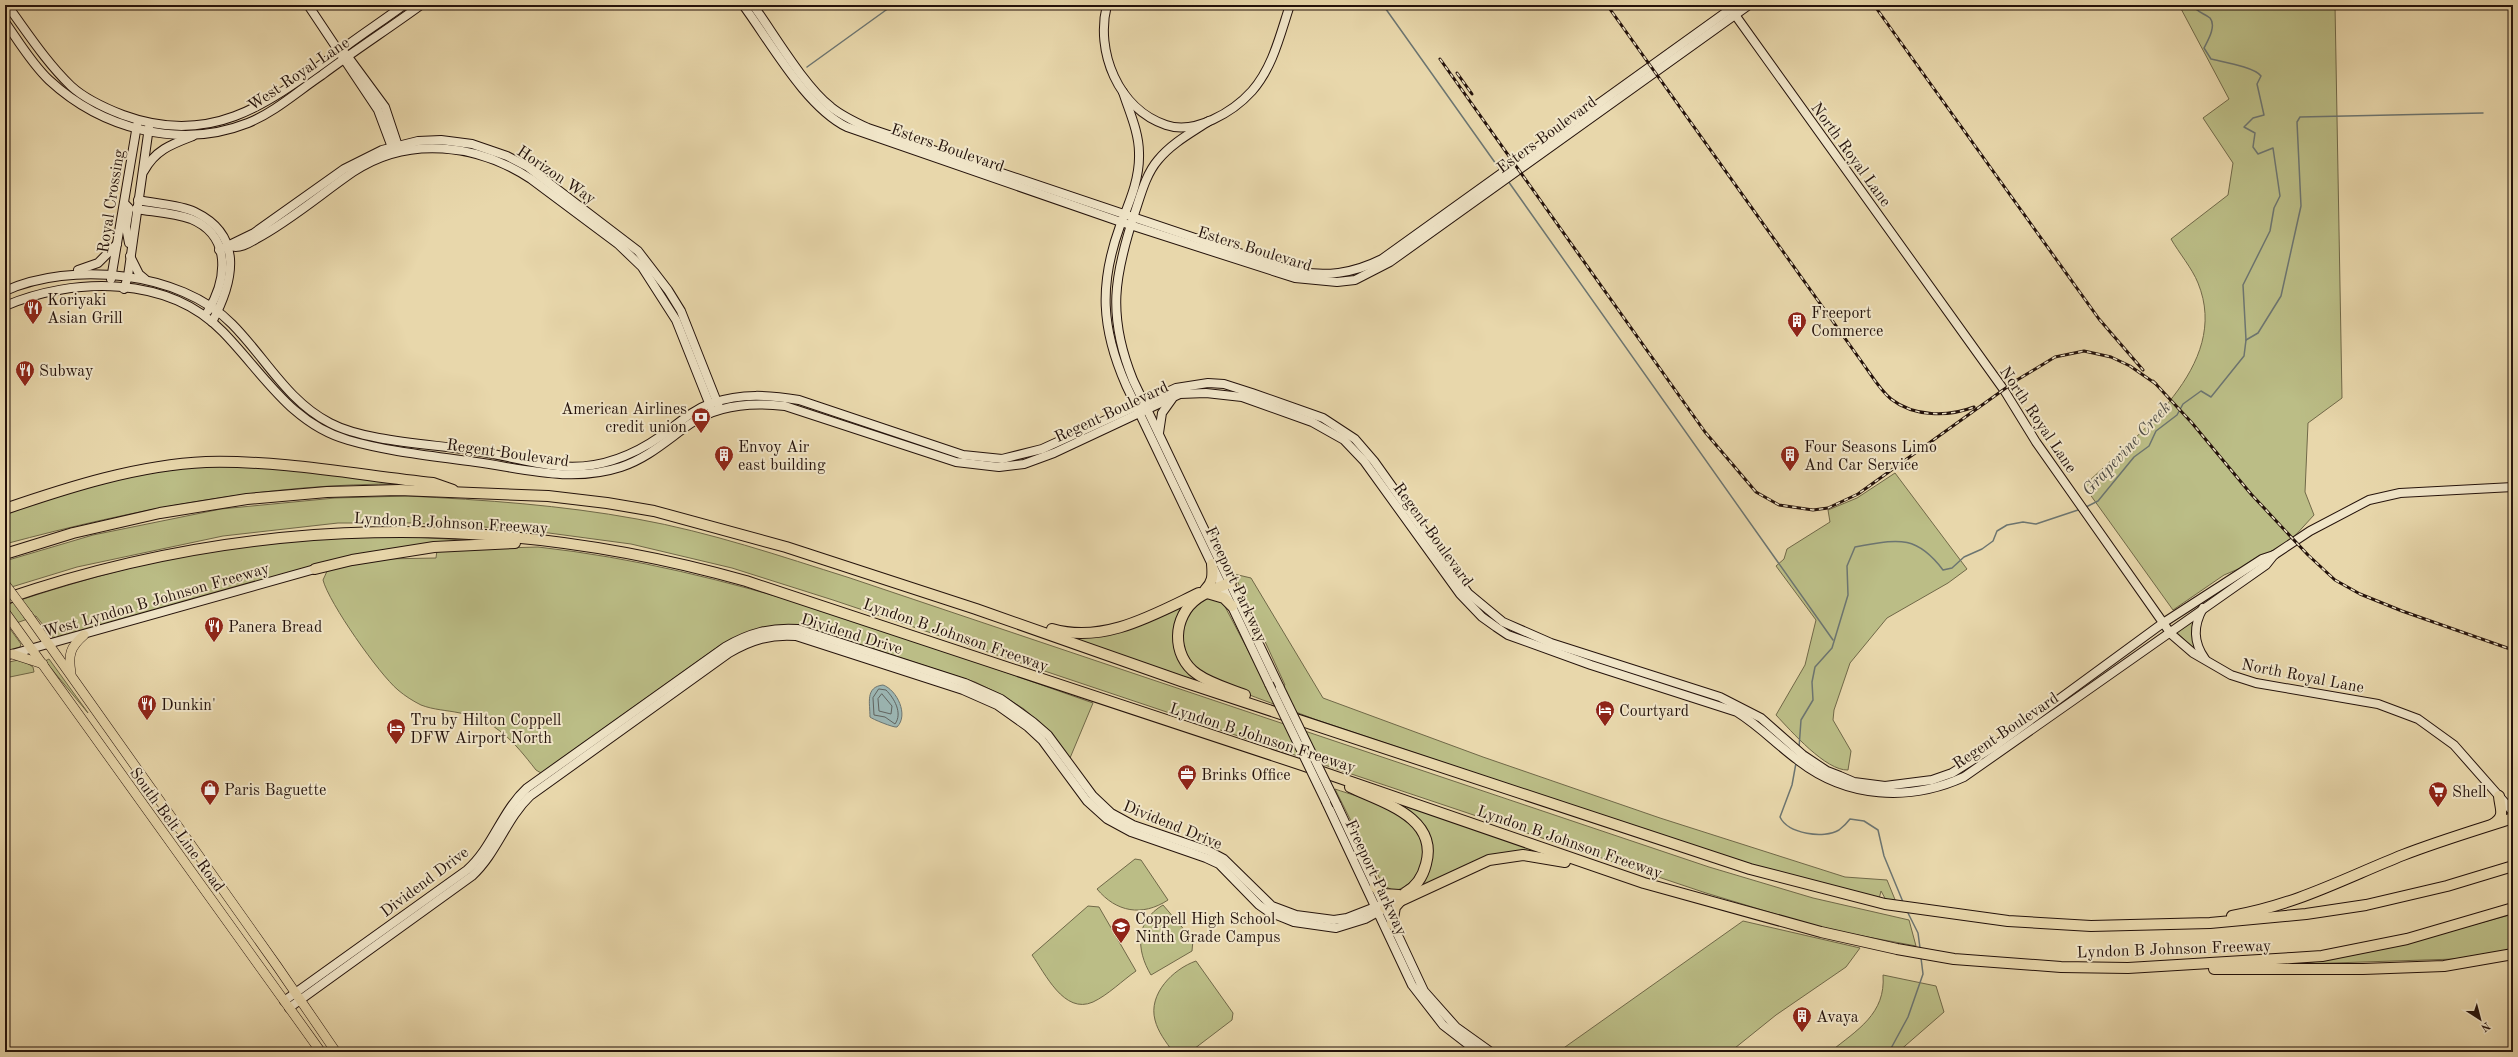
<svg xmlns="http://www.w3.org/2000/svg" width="2518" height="1057" font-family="'Old Standard TT',serif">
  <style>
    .green { fill: #bbbd86; stroke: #706848 }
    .water { fill: #9cb7b5; stroke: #6c7571 }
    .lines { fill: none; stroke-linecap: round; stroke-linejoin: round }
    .shore { stroke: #606460; stroke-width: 1 }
    .stream { stroke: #6c7571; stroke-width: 1.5 }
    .secondary-casing { stroke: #24120b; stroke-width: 10 }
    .primary-casing { stroke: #24120b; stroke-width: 10 }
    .highway-casing { stroke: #24120b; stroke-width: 12 }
    .secondary { stroke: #f0e5c8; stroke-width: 8 }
    .primary { stroke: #e8d7ab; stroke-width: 9 }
    .highway { stroke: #e8d7ab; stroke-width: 10 }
    .rail-casing { stroke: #24120b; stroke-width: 3 }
    .rail { stroke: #f0e5c8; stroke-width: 1.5; stroke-dasharray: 4.5; stroke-linecap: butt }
    .secondary-bridge-casing { stroke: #24120b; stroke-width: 10; stroke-linecap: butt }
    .primary-bridge-casing { stroke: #24120b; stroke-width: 10; stroke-linecap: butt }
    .secondary-bridge { stroke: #f0e5c8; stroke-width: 8 }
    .primary-bridge { stroke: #e8d7ab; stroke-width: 9 }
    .labels { text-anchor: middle; stroke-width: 4; stroke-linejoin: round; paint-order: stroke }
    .street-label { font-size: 16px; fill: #24120b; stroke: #f0e5c8 }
    .poi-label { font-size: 16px; fill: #24120b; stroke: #f0e5c8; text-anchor: start }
    .water-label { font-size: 17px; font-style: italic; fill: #4e4c46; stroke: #f0e5c8 }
  </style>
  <rect width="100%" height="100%" fill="#e8d7ab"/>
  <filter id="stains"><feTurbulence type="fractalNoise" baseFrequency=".005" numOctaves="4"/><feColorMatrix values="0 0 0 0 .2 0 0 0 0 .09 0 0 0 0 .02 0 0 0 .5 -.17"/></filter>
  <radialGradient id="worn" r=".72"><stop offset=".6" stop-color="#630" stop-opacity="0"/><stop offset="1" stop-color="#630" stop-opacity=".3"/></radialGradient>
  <g class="green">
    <path d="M2179,5h156l7,393 -34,25 -3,69 9,23 -33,36 -57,24 -51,35 -89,-124c52,-51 148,-120 114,-203 -6,-15 -19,-30 -27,-44l57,-44 5,-32 -30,-45 26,-19z"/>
    <path d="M209,465l68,2 127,17c-136,-1 -268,25 -399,60v-31l89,-28 63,-14z"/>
    <path d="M1895,473l72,96 -19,14 -61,35 -37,45 -16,47 -1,10 18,31 -3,19c-22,1 -57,-39 -72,-55l29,-50 11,-45 -40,-54 8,-7 3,-10 43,-27 -2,-12 29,-12z"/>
    <path d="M408,496c77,4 153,9 229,23 73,13 143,37 213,59l859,289 104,31 96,22 7,26 -91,-17 -119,-36 -873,-293 -101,-32 -101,-24 -112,-15 -108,-6h-73l-115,13 -146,31 -72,22v-28l88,-26 128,-26 114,-11z"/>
    <path d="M412,537l69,4 -116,12 -310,87 -19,-24 -28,10 13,18 -1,3 -15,4v-46c82,-27 166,-51 253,-61 51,-6 102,-7 154,-7z"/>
    <path d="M538,547c192,21 374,93 555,156l-23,55 -20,-26 -26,-23 -24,-15 -25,-12 -172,-56c-33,-4 -56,5 -84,20l-178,127 -5,-3c-22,-28 -39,-49 -76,-57 -14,-3 -26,-3 -39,-8 -8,-4 -16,-9 -23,-15 -19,-16 -69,-87 -75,-110l5,-11 56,-10 52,-1 1,-8z"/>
    <path d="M1234,574l17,4 72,120 160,59 177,61 185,59 42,3 9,22 -10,-2 -5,-9 -2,8 -103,-25 -462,-155c-35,-14 -83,-28 -114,-48 -14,-9 -23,-32 -15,-48 6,-13 12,-23 27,-26l10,4 48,91 15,-7z"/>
    <path d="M1192,598l-15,51 37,38 -153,-53 30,3z"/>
    <path d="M2194,616l3,35 -22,-20z"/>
    <path d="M49,659l37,51 2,3 -43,-52z"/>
    <path d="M18,660l6,1 9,6 1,5 -29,6v-15z"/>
    <path d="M1335,789c28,10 90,23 89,60 0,5 0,11 -2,15 -7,14 -13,23 -28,27l-11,-6z"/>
    <path d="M1392,801l155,52 -1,2 -22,-3 -117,42 23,-46z"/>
    <path d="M1135,859l6,1 27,40c-26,17 -52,12 -71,-11z"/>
    <path d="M1163,905l30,35 -1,11 -41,24c-15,-25 -16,-54 12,-70z"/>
    <path d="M1088,906l11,1 37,64c-13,9 -28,24 -43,31 -29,13 -48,-29 -61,-47z"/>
    <path d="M2513,914v35l-58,10 -153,5 94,-18z"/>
    <path d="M1743,921l117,27 -14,19 -70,48 -46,37h-172z"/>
    <path d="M1196,961l37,52 -1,7 -42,32h-17c-7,-10 -15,-20 -18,-32 -7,-26 18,-51 41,-59z"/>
    <path d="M1883,975l53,11 8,26 -46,40h-68c27,-22 56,-38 53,-77z"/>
  </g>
  <path class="water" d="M883,685c14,5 26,30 14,42 -3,1 -25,-8 -27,-10 0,-14 -5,-30 13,-32z"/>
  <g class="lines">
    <g class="shore">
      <path d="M879,689l7,1c8,8 17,23 9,34l-10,-7 -11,-2 -1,-17z"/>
      <path d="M882,694l10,12 -1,8 -12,-3 -1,-12z"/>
    </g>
    <g class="stream">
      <path d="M1383,5l118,166"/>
      <path d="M807,67l86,-62"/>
      <path d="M1508,181l325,459"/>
      <path d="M2246,340l12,-7 23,-37 20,-90 -4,-84 3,-5 183,-4"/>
      <path d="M2086,507l12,-6 36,-44 15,-11 7,-15 21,-16 6,-11 18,-13 10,6 33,-41 2,-16 -3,-55 27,-54 4,-23 6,-12 -7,-48 -15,6 -5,-7 2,-14 -11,-6 9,-9 11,-3 -7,-31 4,-8c-6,-9 -38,-14 -50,-17l-7,-11c3,-6 13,-22 6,-30 -6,-5 -12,-5 -18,-13"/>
      <path d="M1799,748l2,-28 12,-20 -1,-18 3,-15 17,-19 16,-53 -1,-29 8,-19c41,-7 60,-14 88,23l9,-2 12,-11 18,-8 11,-8 4,-10 10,-6 16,-3 13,2 45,-15"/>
      <path d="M1796,763l-4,22 -12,32c8,17 44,22 59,13 4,-3 8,-7 11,-11l14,2 14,9 6,26 19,46"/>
      <path d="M1907,911l11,22 2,15"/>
      <path d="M1889,1052l19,-35 15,-43 -2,-16"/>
    </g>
    <defs>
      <g id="secondary">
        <path d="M7,5c20,27 39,57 64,81 14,13 34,22 52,29 87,32 143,-10 210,-59 23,-18 48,-34 71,-51"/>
        <path d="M308,5l70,105 15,40"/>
        <path d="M743,5c28,38 63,102 104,122l274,95 174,56 42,4 18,-2 35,-18 359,-257"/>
        <path d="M753,5c21,29 51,81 78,102 11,9 24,15 37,21l425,143c33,6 59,3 89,-12l354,-254"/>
        <path d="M1107,5c-12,46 11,104 59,120 29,10 67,-13 86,-34 21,-24 28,-56 38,-86"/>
        <path d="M1728,5l276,385 32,52 135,192 22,19 38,22 25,8 122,21 40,15 36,26 59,67"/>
        <path d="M5,22c14,20 27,42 44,58 53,49 131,70 199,43 27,-11 50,-32 74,-48 32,-24 66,-46 99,-70"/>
        <path d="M346,54l39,53 14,42"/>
        <path d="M1123,92c6,19 16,40 16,61 1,26 -10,50 -19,73 -21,58 -19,102 6,159l143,299"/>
        <path d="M1209,121c-18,12 -37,22 -51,39 -12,14 -17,34 -23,52 -21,64 -28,104 -2,168l147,308"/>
        <path d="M144,171c11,-21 28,-27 49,-35"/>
        <path d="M138,200c18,4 40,4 57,12 50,24 38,71 17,110"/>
        <path d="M125,204l4,4 -3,19 3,16"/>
        <path d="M136,209c18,3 38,4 55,10 41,17 36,60 17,92"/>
        <path d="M230,246c9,3 18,-2 26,-7 34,-18 65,-45 97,-67 55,-37 125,-28 178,7l87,65 24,23 34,53 35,88"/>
        <path d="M219,250l35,-17 90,-64 38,-19 36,-9 23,-1 31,4 35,12 21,11 110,84 30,39 13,21 38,96"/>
        <path d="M130,256l9,18 6,5"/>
        <path d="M78,270l20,-7 19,-19"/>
        <path d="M111,279l26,-154"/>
        <path d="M124,289l4,-13 21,-149"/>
        <path d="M5,291c66,-30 175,-20 227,33 33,33 55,77 98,99 36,19 104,21 146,28 27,4 54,12 82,15 37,4 73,-9 103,-30 17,-12 31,-26 51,-33 30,-10 57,-8 87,-3l164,55 39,4 40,-10 134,-61 32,-5 16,1 28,9 71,25 32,21 19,22 94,132 35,29 48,21 169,54 41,21 42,37 24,16 13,5 14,6 31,4 47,-6 20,-7 43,-27 168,-123 99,-64 12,-4"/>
        <path d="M5,306c68,-29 163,-31 218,26 40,41 68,92 125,108 41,12 86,16 128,22 49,7 96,21 145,5 27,-9 46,-27 69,-43 28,-20 62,-22 95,-18l171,56 43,5 25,-3 30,-11 126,-59 26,-1 36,4 70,25 32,18 20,21 96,133 22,23 14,10 12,8 83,30 146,47c24,15 40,33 62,49 48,37 110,41 165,16l302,-212 8,-10 36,-24 59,-31 31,-7 113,-6"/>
        <path d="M1159,433l3,-20 10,-14"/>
        <path d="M2203,608c-10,18 -10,34 2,51"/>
        <path d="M5,656l310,-87"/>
        <path d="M1326,802l86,183 31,40 35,27"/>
        <path d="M1337,805l87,186 32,36 35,25"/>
        <path d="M284,1001l183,-131c26,-23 34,-58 60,-82l198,-141c24,-14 46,-20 73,-18l167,54 36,16 32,23 15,13 45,61 18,17 22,12 76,26 15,8 48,47 24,9 38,5 13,-2 36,-14"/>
        <path d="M289,1008l183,-132c25,-23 34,-57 58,-80l199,-143c22,-13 42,-19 67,-17l167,54 34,15 31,22 14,13 45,61 20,18 24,13 75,26 13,6 40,41 10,7 25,10 42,6 29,-9 20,-11"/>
      </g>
      <g id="primary">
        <path d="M5,612l316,440"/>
        <path d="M28,615l249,351 59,86"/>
        <path d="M12,654l31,10"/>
        <path d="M71,673c-3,-18 -1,-26 13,-38"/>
      </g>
      <g id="highway">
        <path d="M5,509c64,-22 133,-44 201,-47 76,-2 152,13 227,21l20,7"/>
        <path d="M5,554l68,-21 87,-20 87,-14 80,-7 72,-2 149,6 59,7 47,8 132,36 190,62 205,72 569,188 135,35 123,17 83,5 119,-3 96,-9 60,-9 81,-19 66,-20"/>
        <path d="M315,569l37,-9 82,-13 81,-4"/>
        <path d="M1231,582c-11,5 -23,9 -33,16 -26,18 -27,58 -1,76 14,10 33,15 48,21"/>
        <path d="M1205,590c8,-8 8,-14 7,-26"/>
        <path d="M1207,593l17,5 8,8"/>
        <path d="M5,599c243,-84 494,-88 741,-18l556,184 342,118 177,49 76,17 57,10 107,8 67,1 164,-10 30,-2 85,-17 106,-31"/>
        <path d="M1052,629c52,15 101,-14 147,-36"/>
        <path d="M1350,787c31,15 89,30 76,77 -3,12 -10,23 -21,29"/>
        <path d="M2493,824c13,-8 7,-15 6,-28"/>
        <path d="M1375,887l9,7 15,1"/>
        <path d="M1385,908l104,-48 34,-5 42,7"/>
        <path d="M2232,916c66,-12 111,-37 171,-61 36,-14 73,-25 110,-37"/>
        <path d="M1392,924l3,-17 6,-7"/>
        <path d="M2214,969h149l81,-3 69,-12"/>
      </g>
    </defs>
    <use href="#secondary" class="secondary-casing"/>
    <use href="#primary" class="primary-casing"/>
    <use href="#highway" class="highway-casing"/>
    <use href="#secondary" class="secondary"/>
    <use href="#primary" class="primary"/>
    <use href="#highway" class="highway"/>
    <defs>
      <g id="rail">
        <path d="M1607,5l257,360c8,11 16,25 27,34 23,18 57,18 83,8"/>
        <path d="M1874,5l225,314 44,51"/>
        <path d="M1440,59l265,373 51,60 23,13 34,5 15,-2 30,-14 159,-114 38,-23 29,-6 27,6 19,9 26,18"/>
        <path d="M1457,73l15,21"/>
        <path d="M2153,381l39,42 59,71 57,61 27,25 25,14 42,17 111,39"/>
      </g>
    </defs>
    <use href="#rail" class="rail-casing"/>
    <use href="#rail" class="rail"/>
    <defs>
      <g id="secondary-bridge">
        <path d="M1269,684l57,118"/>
        <path d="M1280,688l57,117"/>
      </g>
      <path id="primary-bridge" d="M5,584l23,31"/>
    </defs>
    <use href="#secondary-bridge" class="secondary-bridge-casing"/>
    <use href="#primary-bridge" class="primary-bridge-casing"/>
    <use href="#secondary-bridge" class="secondary-bridge"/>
    <use href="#primary-bridge" class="primary-bridge"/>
  </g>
  <defs>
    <symbol id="restaurant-pin" viewBox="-11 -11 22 30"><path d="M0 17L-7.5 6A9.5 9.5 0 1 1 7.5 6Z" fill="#8f2418" stroke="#f0e5c8"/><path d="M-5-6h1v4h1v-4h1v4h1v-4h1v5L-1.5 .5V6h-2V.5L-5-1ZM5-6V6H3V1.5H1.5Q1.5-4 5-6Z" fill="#fff"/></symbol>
    <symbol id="building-pin" viewBox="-11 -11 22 30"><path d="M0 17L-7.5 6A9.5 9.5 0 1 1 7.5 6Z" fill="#8f2418" stroke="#f0e5c8"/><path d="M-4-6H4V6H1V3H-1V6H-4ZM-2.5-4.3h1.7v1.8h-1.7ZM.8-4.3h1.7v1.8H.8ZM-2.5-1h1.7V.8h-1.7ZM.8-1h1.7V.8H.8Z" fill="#fff"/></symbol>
    <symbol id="bank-pin" viewBox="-11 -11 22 30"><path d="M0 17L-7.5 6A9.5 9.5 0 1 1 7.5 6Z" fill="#8f2418" stroke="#f0e5c8"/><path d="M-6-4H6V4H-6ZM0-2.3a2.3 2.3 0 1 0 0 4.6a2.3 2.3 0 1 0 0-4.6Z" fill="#fff"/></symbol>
    <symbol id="hotel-pin" viewBox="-11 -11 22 30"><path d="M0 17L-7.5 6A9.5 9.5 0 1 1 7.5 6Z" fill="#8f2418" stroke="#f0e5c8"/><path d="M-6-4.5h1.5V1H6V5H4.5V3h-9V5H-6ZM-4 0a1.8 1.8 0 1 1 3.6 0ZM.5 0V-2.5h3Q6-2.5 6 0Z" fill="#fff"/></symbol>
    <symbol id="office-pin" viewBox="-11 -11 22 30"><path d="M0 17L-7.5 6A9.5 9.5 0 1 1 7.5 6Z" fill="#8f2418" stroke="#f0e5c8"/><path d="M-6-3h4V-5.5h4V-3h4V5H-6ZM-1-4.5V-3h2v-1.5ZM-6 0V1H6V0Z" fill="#fff"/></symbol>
    <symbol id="shop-pin" viewBox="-11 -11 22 30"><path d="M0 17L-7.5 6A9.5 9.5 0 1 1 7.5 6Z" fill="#8f2418" stroke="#f0e5c8"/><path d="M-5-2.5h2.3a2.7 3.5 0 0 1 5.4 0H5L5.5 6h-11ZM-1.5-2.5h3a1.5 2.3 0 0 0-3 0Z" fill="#fff"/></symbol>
    <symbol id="supermarket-pin" viewBox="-11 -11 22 30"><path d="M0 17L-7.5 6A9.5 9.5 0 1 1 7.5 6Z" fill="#8f2418" stroke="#f0e5c8"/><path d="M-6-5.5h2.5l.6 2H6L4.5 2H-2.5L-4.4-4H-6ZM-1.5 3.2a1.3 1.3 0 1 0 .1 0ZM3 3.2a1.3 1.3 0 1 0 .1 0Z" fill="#fff"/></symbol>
    <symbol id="school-pin" viewBox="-11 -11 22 30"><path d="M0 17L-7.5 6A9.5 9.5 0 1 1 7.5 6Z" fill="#8f2418" stroke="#f0e5c8"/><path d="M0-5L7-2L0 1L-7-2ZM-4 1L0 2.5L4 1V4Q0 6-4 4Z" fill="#fff"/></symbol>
  </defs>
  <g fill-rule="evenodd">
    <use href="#restaurant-pin" x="22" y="297" width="22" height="30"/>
    <use href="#building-pin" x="1786" y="310" width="22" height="30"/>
    <use href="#restaurant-pin" x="14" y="359" width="22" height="30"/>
    <use href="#bank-pin" x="690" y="406" width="22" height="30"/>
    <use href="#building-pin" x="713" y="444" width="22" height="30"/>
    <use href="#building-pin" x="1779" y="444" width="22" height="30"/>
    <use href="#restaurant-pin" x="203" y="615" width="22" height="30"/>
    <use href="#restaurant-pin" x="136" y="693" width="22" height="30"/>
    <use href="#hotel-pin" x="1594" y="699" width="22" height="30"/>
    <use href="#hotel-pin" x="385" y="717" width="22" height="30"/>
    <use href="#office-pin" x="1176" y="763" width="22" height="30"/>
    <use href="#shop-pin" x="199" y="778" width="22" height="30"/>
    <use href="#supermarket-pin" x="2427" y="780" width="22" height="30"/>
    <use href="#school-pin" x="1110" y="916" width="22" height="30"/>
    <use href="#building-pin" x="1791" y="1005" width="22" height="30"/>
  </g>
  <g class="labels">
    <g class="street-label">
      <text transform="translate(298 73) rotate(-34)" y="6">West Royal Lane</text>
      <text transform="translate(1546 134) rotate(-36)" y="6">Esters Boulevard</text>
      <text transform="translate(948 147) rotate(19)" y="6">Esters Boulevard</text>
      <text transform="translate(1852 154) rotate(54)" y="6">North Royal Lane</text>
      <text transform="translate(557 174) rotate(34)" y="6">Horizon Way</text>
      <text transform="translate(110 201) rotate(-81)" y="6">Royal Crossing</text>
      <text transform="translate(1255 248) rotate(17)" y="6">Esters Boulevard</text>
      <text transform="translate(1111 411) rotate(-25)" y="6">Regent Boulevard</text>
      <text transform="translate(2039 419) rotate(56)" y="6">North Royal Lane</text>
      <text transform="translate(508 452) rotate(8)" y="6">Regent Boulevard</text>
      <text transform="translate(451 522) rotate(3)" y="6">Lyndon B Johnson Freeway</text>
      <text transform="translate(1434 534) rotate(54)" y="6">Regent Boulevard</text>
      <text transform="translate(1237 584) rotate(65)" y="6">Freeport Parkway</text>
      <text transform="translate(156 599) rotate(-16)" y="6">West Lyndon B Johnson Freeway</text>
      <text transform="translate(852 633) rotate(17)" y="6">Dividend Drive</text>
      <text transform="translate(956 634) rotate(19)" y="6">Lyndon B Johnson Freeway</text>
      <text transform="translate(2303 675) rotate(11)" y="6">North Royal Lane</text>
      <text transform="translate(2005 730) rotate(-34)" y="6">Regent Boulevard</text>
      <text transform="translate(1263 737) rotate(18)" y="6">Lyndon B Johnson Freeway</text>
      <text transform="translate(1173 824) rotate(22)" y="6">Dividend Drive</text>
      <text transform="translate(178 829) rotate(54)" y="6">South Belt Line Road</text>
      <text transform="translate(1570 841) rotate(19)" y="6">Lyndon B Johnson Freeway</text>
      <text transform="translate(1377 877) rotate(65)" y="6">Freeport Parkway</text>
      <text transform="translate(424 881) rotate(-37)" y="6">Dividend Drive</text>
      <text transform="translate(2174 948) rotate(-2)" y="6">Lyndon B Johnson Freeway</text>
    </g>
    <g class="poi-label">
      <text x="47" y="305">Koriyaki<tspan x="47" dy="18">Asian Grill</tspan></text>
      <text x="1811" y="318">Freeport<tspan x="1811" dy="18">Commerce</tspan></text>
      <text x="39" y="376">Subway</text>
      <text x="687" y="414" text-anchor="end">American Airlines<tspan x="687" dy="18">credit union</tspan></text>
      <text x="738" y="452">Envoy Air<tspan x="738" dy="18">east building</tspan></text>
      <text x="1804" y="452">Four Seasons Limo<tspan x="1804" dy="18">And Car Service</tspan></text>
      <text x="228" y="632">Panera Bread</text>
      <text x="161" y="710">Dunkin'</text>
      <text x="1619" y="716">Courtyard</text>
      <text x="410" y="725">Tru by Hilton Coppell<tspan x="410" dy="18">DFW Airport North</tspan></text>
      <text x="1201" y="780">Brinks Office</text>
      <text x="224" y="795">Paris Baguette</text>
      <text x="2452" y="797">Shell</text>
      <text x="1135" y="924">Coppell High School<tspan x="1135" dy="18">Ninth Grade Campus</tspan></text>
      <text x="1816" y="1022">Avaya</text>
    </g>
    <g class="water-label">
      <text transform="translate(2126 448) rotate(-47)" y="6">Grapevine Creek</text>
    </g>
  </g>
  <rect width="2518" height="1057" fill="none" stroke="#e8d7ab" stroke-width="20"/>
  <rect x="6" y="6" width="2506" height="1045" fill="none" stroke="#24120b" stroke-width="2"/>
  <rect x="10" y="10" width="2498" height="1037" fill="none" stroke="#24120b"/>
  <g transform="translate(2480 1019) rotate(144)" stroke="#f0e5c8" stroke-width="3" paint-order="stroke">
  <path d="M0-3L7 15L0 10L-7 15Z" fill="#24120b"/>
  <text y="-6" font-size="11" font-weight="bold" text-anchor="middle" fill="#24120b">N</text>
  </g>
  <rect width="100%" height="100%" filter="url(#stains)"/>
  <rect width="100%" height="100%" fill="url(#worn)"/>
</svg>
